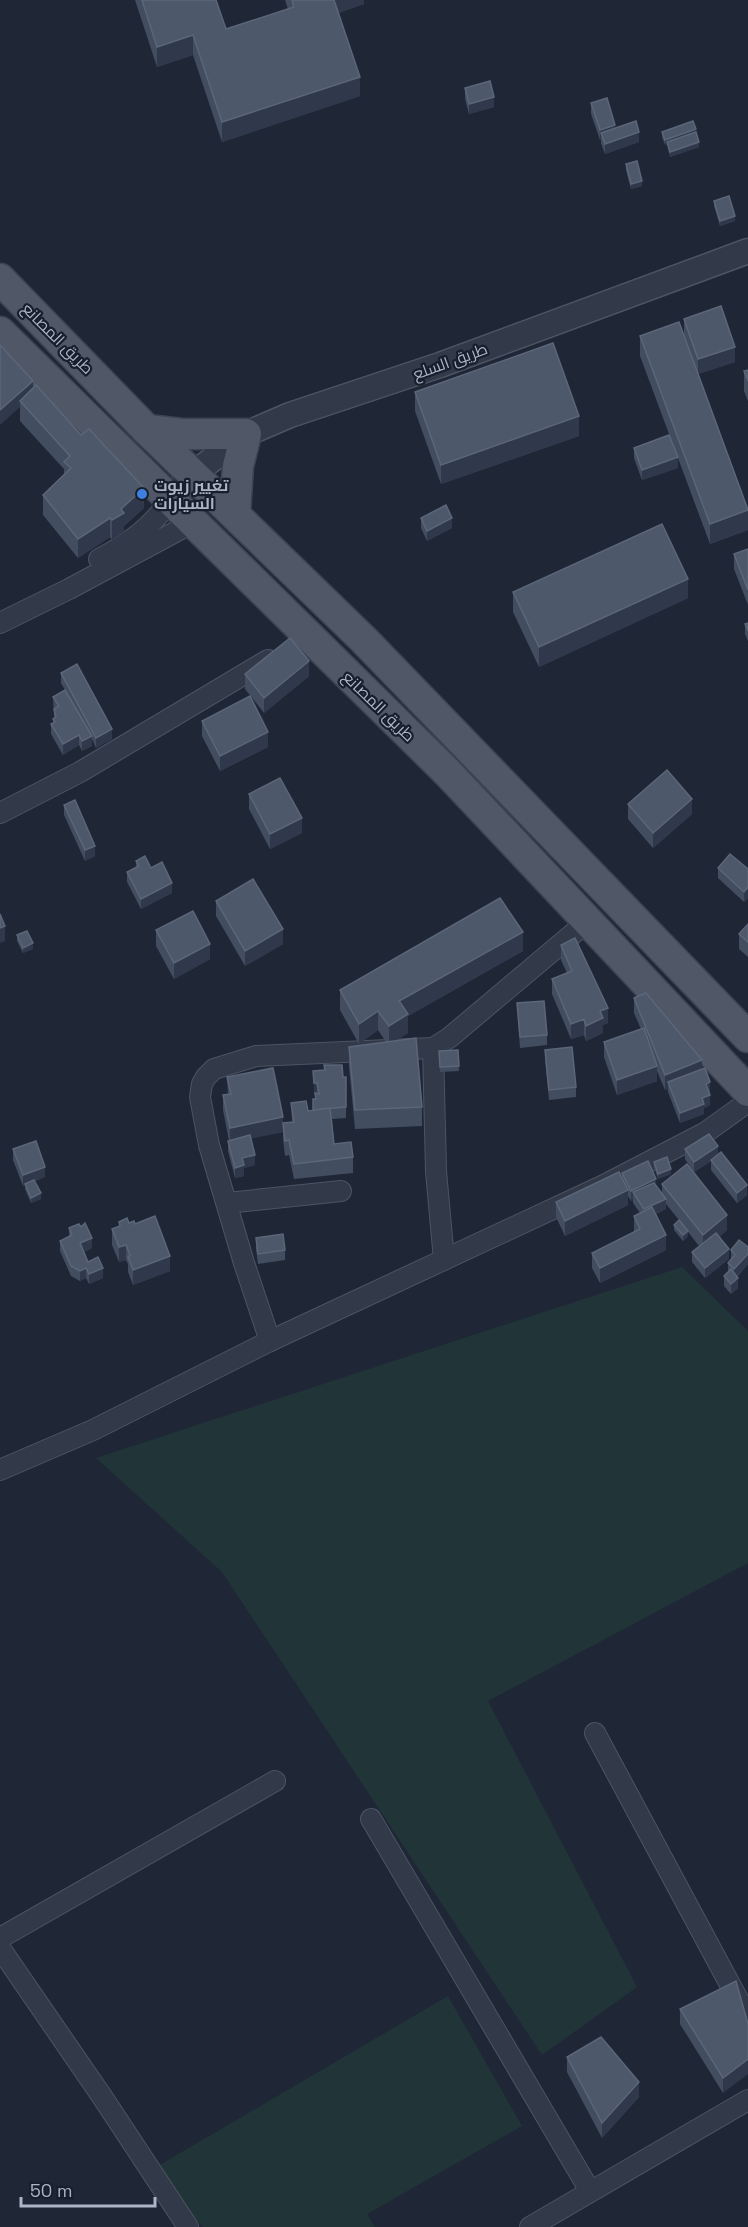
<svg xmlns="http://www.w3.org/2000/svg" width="748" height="2227" font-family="'Space Grotesk',Cairo,sans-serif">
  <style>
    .green { fill: #213438 }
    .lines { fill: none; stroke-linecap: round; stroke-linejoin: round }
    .minor-casing { stroke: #4d5463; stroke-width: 22 }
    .tertiary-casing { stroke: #4d5463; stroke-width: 27 }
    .primary-casing { stroke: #3c4351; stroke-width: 33 }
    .minor { stroke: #323948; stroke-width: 20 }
    .tertiary { stroke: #323948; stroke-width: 24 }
    .primary { stroke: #505868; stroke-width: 30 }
    .wall { fill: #424d60 }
    .shaded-wall { fill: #2f394b }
    .building { fill: #4d586b; stroke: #5c6679; stroke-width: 1.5 }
    .shop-dot { fill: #3f7fe0; stroke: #181f2c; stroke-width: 2 }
    .labels { text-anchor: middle; stroke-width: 4.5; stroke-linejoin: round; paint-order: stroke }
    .street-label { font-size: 16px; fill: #acb4c5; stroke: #181f2c }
    .poi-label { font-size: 16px; font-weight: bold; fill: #acb4c5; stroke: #181f2c; text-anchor: start }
  </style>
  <rect width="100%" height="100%" fill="#1f2737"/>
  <g class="green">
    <path d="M682,1267l66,64v232l-260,138 149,286 -95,68 -320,-483 -126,-114z"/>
    <path d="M448,1996l74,130 -155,88 8,13h-172l-52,-57z"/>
  </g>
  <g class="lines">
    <defs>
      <g id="minor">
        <path d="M99,559c29,-15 53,-32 71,-59"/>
        <path d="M0,623l69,-34 123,-66"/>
        <path d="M0,813l80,-41 188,-112"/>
        <path d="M227,1203l114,-12"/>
        <path d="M444,1260l-8,-89 -3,-123 16,-10 139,-117"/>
        <path d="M270,1341l-26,-78 -35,-118 -9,-48 2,-13 4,-7 8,-8 42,-13 177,-8"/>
        <path d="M0,1470l93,-40 177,-89 334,-156 102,-53 42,-30"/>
        <path d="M595,1733l153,285"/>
        <path d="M371,1819l219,372"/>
        <path d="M0,1938l275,-157"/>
        <path d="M0,1948l103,150 85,129"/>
        <path d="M530,2227l218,-127"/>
      </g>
      <path id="tertiary" d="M170,500l23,-26 53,-40 44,-19 150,-50 308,-114"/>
      <g id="primary">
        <path d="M0,279l147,151 217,210 384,397"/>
        <path d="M0,332l447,440 301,319"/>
        <path d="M147,430l35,4h64l-8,32 -3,47"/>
      </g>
    </defs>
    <use href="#minor" class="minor-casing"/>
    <use href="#tertiary" class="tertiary-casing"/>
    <use href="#primary" class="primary-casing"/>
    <use href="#minor" class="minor"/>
    <use href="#tertiary" class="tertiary"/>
    <use href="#primary" class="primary"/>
  </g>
  <g class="wall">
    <path d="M135,0h81l10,29 62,-20 -3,-9h79v4l-26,9 22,83 -138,46 -29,-87 -36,12z"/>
    <path d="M465,88l29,19 -25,7 -4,-15z"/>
    <path d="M591,103l24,25 24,14 -34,12 -4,-11v-3h-1l-9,-26z"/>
    <path d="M662,132h34l3,15 -29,10 -3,-13 -2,1 -3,-8z"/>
    <path d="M626,164l16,22 -11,3 -5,-19z"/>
    <path d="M714,201l21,20 -15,5 -6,-20z"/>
    <path d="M684,319l51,43 -37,12 50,136v20l-38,14 -70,-188v-20l52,21 -8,-23z"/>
    <path d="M0,345l33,43 111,120 -20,18v6l-12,8 -2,-3 -32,21 -35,-43v-20l21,-20v-6l-44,-48v-14z"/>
    <path d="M748,370v31l-4,-10v-20z"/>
    <path d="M415,392l164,44 -138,48 -26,-73z"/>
    <path d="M634,448l44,20 -36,12 -8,-22z"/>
    <path d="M421,518l31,10 -25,13 -6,-13z"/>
    <path d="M748,549v56l-14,-36v-15z"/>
    <path d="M513,592l175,6 -149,69 -26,-55z"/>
    <path d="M748,623v18l-3,-7v-10z"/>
    <path d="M61,673l51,66 -16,9 -4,-9v7l-10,5 -3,-6 -16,10 -12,-21v-10l2,-1 1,-5 -1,-21 12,-7 -4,-7z"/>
    <path d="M245,674l64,2 -45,37 -19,-24z"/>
    <path d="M202,721l66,26 -48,24 -18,-35z"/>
    <path d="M249,794l53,39 -32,16 -21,-40z"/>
    <path d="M628,804l64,10 -39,34 -25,-29z"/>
    <path d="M64,805l31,51 -10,5 -21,-46z"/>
    <path d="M136,861l15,7 21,25 -31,16 -14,-27v-10l9,-5z"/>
    <path d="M718,868l30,1v29l-4,4 -26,-24z"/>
    <path d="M216,901l67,43 -38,22 -29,-50z"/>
    <path d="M748,924v33l-9,-8v-15z"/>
    <path d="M156,930l54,29 -36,20 -18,-33z"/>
    <path d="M17,935l16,14 -10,4 -6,-12z"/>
    <path d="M561,945l47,78 -5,2v8l-17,8 -2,-6 -13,4 -19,-45v-15l15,-6 -6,-13z"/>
    <path d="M523,951l-115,65v17l-12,7 26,67v19l-67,3 -6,-62v-20l37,-5 -8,-12 -19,14 -19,-34v-20z"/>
    <path d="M634,998l68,71 8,24h-1l1,12 -6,3v6l-24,9 -12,-31v-3l-3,1 -8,-19v10l-40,14 -13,-38v-15l37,-13 -7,-16z"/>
    <path d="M517,1003l30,32v10l-27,3z"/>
    <path d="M458,1050l1,21 -19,1 -1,-21z"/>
    <path d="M545,1050l31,37v10l-27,3 -4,-40z"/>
    <path d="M324,1065l19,12h3v41l-14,1 2,25 19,13v16l-59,6 -5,-24 -4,1 -2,-17v-16l9,-1 -1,-19 17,8 5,-1v-11h2l-2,-28 11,-1z"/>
    <path d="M227,1077l56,55 -32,6 4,27 -11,3v8l-9,2 -7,-27v-10h1l-6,-31v-15h5z"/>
    <path d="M13,1149l32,28 -10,4 6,18 -10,4 -6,-14v-4l-2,1 -10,-26z"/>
    <path d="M685,1149l33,6 29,40 -10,8 -26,-33v-9l-17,11 -9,-13z"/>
    <path d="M654,1162l17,12 -13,5 -4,-12z"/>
    <path d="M622,1173l34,12 6,9v-10l65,46 -8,7 10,22 -24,19 -13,-16v-10l7,-6 -11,-14v4l-5,5 -9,-11v-5l5,-5 -13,-16v5l-10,5 10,36 -66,33 -8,-15v-15l42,-21v-16l6,-3 -7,-10v-3l-2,1 -3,-5v9l-63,31 -9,-19v-15l66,-24z"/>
    <path d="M119,1222l16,2 35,47 -37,14 -5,-13v-8l-2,-4 -7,2 -7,-17v-16l7,-2z"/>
    <path d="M69,1228l23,20 -8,4 4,10 15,16 -14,6 -3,-6 -6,3 -9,-5 -11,-25v-10l9,-4z"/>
    <path d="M256,1238l29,12v10l-27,4 -2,-15z"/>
    <path d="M748,1247v17l-11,13 1,11 -7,6 -7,-8v-10l4,-4v-9l3,-3v-10z"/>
    <path d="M736,1981l-13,112 -43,-69v-15z"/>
    <path d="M567,2057l72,40 -37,41 -35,-66z"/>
  </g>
  <g class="shaded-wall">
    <path d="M332,0h32v4l-32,11z"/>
    <path d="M193,35v20l-36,12v-20z"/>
    <path d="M360,77v19l-138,46v-20z"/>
    <path d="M494,97v10l-25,7v-10z"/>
    <path d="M615,125v11l-14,-3v7h-1v-10z"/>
    <path d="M696,129v6l-29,7v2l-2,1v-5z"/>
    <path d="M639,132v10l-34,12v-10z"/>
    <path d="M699,142v5l-29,10v-5z"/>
    <path d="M642,181v5l-11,3v-5z"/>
    <path d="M735,216v5l-15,5v-5z"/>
    <path d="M735,347v15l-37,12v-15z"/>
    <path d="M33,381v15l-13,5v6l-20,18v-15z"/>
    <path d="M579,416v20l-138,48v-19z"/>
    <path d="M678,457v11l-36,12v-10z"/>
    <path d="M144,488v20l-20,18v6l-12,8v-20l9,-11z"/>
    <path d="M748,510v20l-38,14v-20z"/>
    <path d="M110,518v19l-32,21v-19z"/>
    <path d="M452,518v10l-25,13v-10z"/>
    <path d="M688,579v19l-149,69v-20z"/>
    <path d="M309,661v15l-45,37v-15z"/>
    <path d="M112,729v10l-16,9v-10z"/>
    <path d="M268,732v15l-48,24v-15z"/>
    <path d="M79,735v10l-16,10v-11z"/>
    <path d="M92,736v10l-10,5v-10z"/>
    <path d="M692,799v15l-39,34v-15z"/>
    <path d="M302,818v15l-32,16v-15z"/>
    <path d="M95,846v10l-10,5v-11z"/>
    <path d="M172,883v10l-31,16v-10z"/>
    <path d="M748,887v11l-4,4v-10z"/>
    <path d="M5,926v15l-5,2v-15z"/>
    <path d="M283,929v15l-38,22v-15z"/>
    <path d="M523,932v19l-115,65v17l-19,12v-19l10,-25z"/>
    <path d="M33,943v6l-10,4v-5z"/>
    <path d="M210,944v15l-36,20v-16z"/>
    <path d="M608,1008v15l-5,2v8l-17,8v-15l14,-15z"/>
    <path d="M378,1011v19l-19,14v-20z"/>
    <path d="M584,1019v16l-13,4v-15z"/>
    <path d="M702,1060v15l-34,7v7l-3,1v-15z"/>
    <path d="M657,1066v15l-40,14v-15z"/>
    <path d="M710,1082v11l-4,1v-10z"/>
    <path d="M314,1083h3v10l-3,1z"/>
    <path d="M710,1095v10l-6,3v6l-24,9v-10l22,-15z"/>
    <path d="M283,1117v15l-53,11v-15z"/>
    <path d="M718,1146v11l-24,15v-10z"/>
    <path d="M255,1155v10l-11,3v8l-9,2v-10l7,-10z"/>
    <path d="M45,1167v10l-22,9v-11z"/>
    <path d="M671,1169v5l-13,5v-5z"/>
    <path d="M656,1179v10l-23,3v8l-2,1v-10z"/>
    <path d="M747,1185v10l-10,8v-10z"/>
    <path d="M628,1190v15l-63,31v-15z"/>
    <path d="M41,1193v6l-10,4v-5z"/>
    <path d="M666,1199v10l-22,10v-10z"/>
    <path d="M727,1215v15l-24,20v-15z"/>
    <path d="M688,1231v5l-5,5v-6z"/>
    <path d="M666,1235v15l-66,33v-15z"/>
    <path d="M92,1238v10l-12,6v-11z"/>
    <path d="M126,1245v15l-7,2v-15z"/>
    <path d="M729,1249v10l-24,19v-10z"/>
    <path d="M748,1254v10l-14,15v-10z"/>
    <path d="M170,1256v15l-37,14v-15z"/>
    <path d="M86,1268v10l-6,3v-10z"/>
    <path d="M103,1268v10l-14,6v-10z"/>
    <path d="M738,1278v10l-7,6v-10z"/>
    <path d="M748,2059v15l-25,19v-15z"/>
    <path d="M639,2082v15l-37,41v-15z"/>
  </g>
  <g class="building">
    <path d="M142,0h74l10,29 68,-22 -2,-7h42l26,77 -138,45 -29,-87 -36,12z"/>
    <path d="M490,81l4,16 -25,7 -4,-16z"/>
    <path d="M607,98l8,27 -15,5 -9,-27z"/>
    <path d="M636,121l3,11 -34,12 -4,-11z"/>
    <path d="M693,121l3,8 -31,11 -3,-8z"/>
    <path d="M696,132l3,10 -29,10 -3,-10z"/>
    <path d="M637,161l5,20 -11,3 -5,-20z"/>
    <path d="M729,196l6,20 -15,5 -6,-20z"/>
    <path d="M721,306l14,41 -37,12 -14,-40z"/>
    <path d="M679,322l69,188 -38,14 -70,-188z"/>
    <path d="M553,343l26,73 -138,49 -26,-73z"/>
    <path d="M0,345l33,36 -33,29z"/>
    <path d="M748,370v11l-4,-10z"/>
    <path d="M36,385l45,50 8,-6 55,59 -23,21 3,4 -12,7 -2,-2 -32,21 -35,-44 28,-27 -7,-6 6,-6 -50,-55z"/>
    <path d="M669,435l9,22 -36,13 -8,-22z"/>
    <path d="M446,505l6,13 -25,13 -6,-13z"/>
    <path d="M662,524l26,55 -149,68 -26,-55z"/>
    <path d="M748,549v41l-14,-36z"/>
    <path d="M748,623v8l-3,-7z"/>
    <path d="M290,638l19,23 -45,37 -19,-24z"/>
    <path d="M77,664l35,65 -16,9 -35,-65z"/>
    <path d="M65,690l27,46 -10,5 -3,-6 -16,9 -12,-20 4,-2 -2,-3 3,-2 -2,-8 5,-3 -6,-9z"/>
    <path d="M250,696l18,36 -48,24 -18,-35z"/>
    <path d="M667,770l25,29 -39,34 -25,-29z"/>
    <path d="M280,778l22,40 -32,16 -21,-40z"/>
    <path d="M75,800l20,46 -10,4 -21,-45z"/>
    <path d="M730,854l18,15v18l-4,5 -26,-24z"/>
    <path d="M145,856l6,12 11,-6 10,21 -31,16 -14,-27 12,-6 -3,-5z"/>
    <path d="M253,879l30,50 -38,22 -29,-50z"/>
    <path d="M500,898l23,34 -124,69 9,13 -19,12 -11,-15 -19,13 -19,-34z"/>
    <path d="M193,911l17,33 -36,19 -18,-33z"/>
    <path d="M0,914l5,12 -5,2z"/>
    <path d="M748,924v18l-9,-8z"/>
    <path d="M27,931l6,12 -10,5 -6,-13z"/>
    <path d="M575,938l33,70 -8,3 3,7 -17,8 -2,-7 -13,5 -19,-45 20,-8 -11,-26z"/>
    <path d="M646,993l56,67 -37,15 -31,-77z"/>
    <path d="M544,1001l3,34 -27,2 -3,-34z"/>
    <path d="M644,1028l13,38 -40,14 -13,-38z"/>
    <path d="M416,1038l6,69 -67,3 -6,-63z"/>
    <path d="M572,1047l4,40 -27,3 -4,-40z"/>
    <path d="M458,1050l1,16 -19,1 -1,-16z"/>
    <path d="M324,1065h18l1,12h3v30l-33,3v-11h3l-1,-6 4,1 -2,-11h-3l-1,-12 12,-1z"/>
    <path d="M273,1068l10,49 -53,11 -7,-33 8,-1 -4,-17z"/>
    <path d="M705,1068l5,14 -4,2 4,11 -8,3 2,6 -24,9 -12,-31z"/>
    <path d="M306,1101l2,10 22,-3 4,36 17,-2 2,15 -59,7 -5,-24 -4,1 -2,-18 11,-1 -3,-19z"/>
    <path d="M709,1134l9,12 -24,16 -9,-13z"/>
    <path d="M250,1135l5,20 -13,3 2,7 -9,3 -7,-27z"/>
    <path d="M36,1141l9,26 -22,8 -10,-26z"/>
    <path d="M721,1152l26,33 -10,8 -26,-33z"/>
    <path d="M667,1157l4,12 -13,5 -4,-12z"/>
    <path d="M648,1161l8,18 -25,12 -9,-18z"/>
    <path d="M687,1164l40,51 -24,20 -41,-51z"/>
    <path d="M619,1172l9,18 -63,31 -9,-19z"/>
    <path d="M34,1180l7,13 -10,5 -6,-14z"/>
    <path d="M654,1183l12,16 -22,10 -11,-17z"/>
    <path d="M652,1207l14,28 -66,33 -8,-15 48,-24 -6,-13z"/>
    <path d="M155,1216l15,40 -37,14 -5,-13 2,-2 -4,-10 -7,2 -7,-18 8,-3 -1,-4 8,-4 2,5 5,-2 1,3z"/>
    <path d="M679,1220l9,11 -5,4 -9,-10z"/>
    <path d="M85,1223l7,15 -12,5 8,19 10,-5 5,11 -14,6 -3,-6 -6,3 -9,-5 -11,-25 12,-6 -3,-7 10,-4 2,3z"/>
    <path d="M716,1233l13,16 -24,19 -13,-16z"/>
    <path d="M283,1234l2,16 -27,4 -2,-16z"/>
    <path d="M739,1240l9,7v7l-14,15 -6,-6 7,-8 -4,-5z"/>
    <path d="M731,1269l7,9 -7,6 -7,-8z"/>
    <path d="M736,1981l12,43v35l-25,19 -43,-69z"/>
    <path d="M601,2037l38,45 -37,41 -35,-66z"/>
  </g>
  <circle class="shop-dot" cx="142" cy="494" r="6"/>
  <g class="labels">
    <g class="street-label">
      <text transform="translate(58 338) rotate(45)" y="6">طريق المصانع</text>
      <text transform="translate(450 361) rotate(-20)" y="6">طريق السلع</text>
      <text transform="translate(379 706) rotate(44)" y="6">طريق المصانع</text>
    </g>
    <g class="poi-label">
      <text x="154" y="491">تغيير زيوت<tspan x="154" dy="18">السيارات</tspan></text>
    </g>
  </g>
  <path d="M21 2197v9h134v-9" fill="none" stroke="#acb4c5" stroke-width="3"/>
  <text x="30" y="2197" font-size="18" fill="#acb4c5" stroke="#181f2c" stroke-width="4.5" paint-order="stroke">50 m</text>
</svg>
